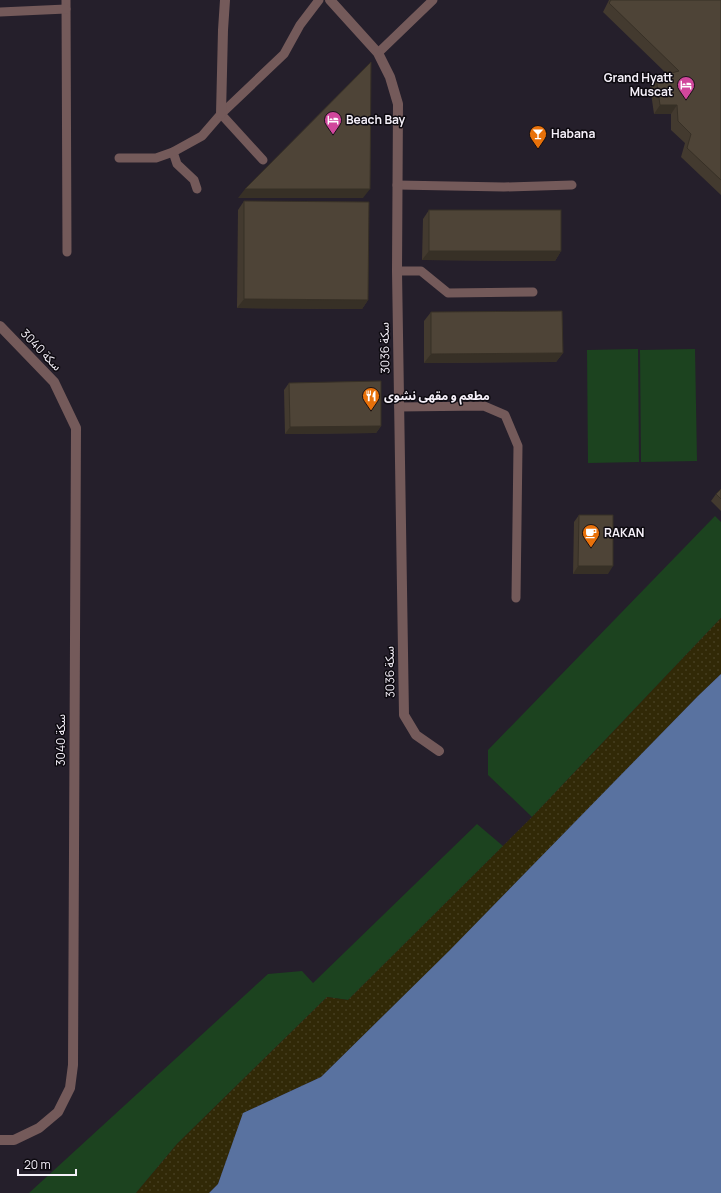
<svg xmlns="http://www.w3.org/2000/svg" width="721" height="1193" font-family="Manrope,'Noto Sans Arabic',sans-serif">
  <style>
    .green { fill: #1c431f }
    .sand { fill: url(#sand-dots) }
    .water { fill: #5972a0 }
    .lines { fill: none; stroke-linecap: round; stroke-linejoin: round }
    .lane { stroke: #745a5a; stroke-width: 9 }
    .street { stroke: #745a5a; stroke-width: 10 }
    .wall { fill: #433a2f }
    .shaded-wall { fill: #373026 }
    .building { fill: #4e4437; stroke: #373026 }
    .labels { text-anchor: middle; stroke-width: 3; stroke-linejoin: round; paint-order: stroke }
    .poi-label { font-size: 12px; font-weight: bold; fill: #f5f0f9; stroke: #0d0a10; text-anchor: start }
    .street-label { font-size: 12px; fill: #f5f0f9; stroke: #0d0a10 }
  </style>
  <defs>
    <pattern id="sand-dots" width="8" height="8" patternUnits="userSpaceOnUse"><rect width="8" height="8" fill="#312907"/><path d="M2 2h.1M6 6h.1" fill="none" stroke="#453e20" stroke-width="1.8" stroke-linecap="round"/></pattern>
  </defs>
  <rect width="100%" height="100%" fill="#251f2b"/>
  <g class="green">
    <path d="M638,349l1,113 -51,1 -1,-113z"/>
    <path d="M695,349l2,112 -56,1 -1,-112z"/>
    <path d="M715,516l6,6v96l-189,199 -44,-42v-25z"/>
    <path d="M477,824l26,22 -155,154 -21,-3 -150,147 -41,49h-107l239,-219 34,-3 11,12z"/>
  </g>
  <path class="sand" d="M721,618v56l-23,22 -249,255 -128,126 -78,36 -25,71 -9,9h-73l41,-49 150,-147 21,3 184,-183z"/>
  <path class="water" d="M721,674v519h-512l9,-9 25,-71 78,-36 128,-126 249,-255z"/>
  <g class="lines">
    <g class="lane">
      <path d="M66,0l1,252"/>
      <path d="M0,12l66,-3"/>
      <path d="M378,53l55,-53"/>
      <path d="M221,114l42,46"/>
      <path d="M173,152l4,12 17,16 3,9"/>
      <path d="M119,158h37l17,-6 29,-16 19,-22 63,-60 16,-29 19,-25"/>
      <path d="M397,185l107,2 68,-2"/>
      <path d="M397,271h24l27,22 85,-1"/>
      <path d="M399,407l85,-1 21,9 13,31 -2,152"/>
    </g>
    <g class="street">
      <path d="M330,0l48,53 12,24 8,27 -1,167 7,444 12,20 23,16"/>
      <path d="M221,114l2,-84 2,-30"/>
      <path d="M0,326l54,56 22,46 -3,637 -3,23 -12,24 -19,16 -25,12h-14"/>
    </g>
  </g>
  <g class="wall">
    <path d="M609,0h112v195l-40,-38 4,-14 -14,-13v-16h-17l-4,-28 6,-9 11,-3 -64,-62z"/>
    <path d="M244,201l124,99 -6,9 -125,-1 1,-98z"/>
    <path d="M429,210l132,41 -6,10 -133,-1 1,-41z"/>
    <path d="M431,312l132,41 -7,9 -132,1v-42z"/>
    <path d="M289,383l92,43 -5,7 -91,1 -1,-44z"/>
    <path d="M721,489v22l-10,-10 5,-7z"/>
    <path d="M579,515l29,59h-35l1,-52z"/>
  </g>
  <g class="shaded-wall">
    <path d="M660,105h17l-6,9h-17z"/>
    <path d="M245,189h125l-7,9h-125z"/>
    <path d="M429,251h132l-6,10 -133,-1z"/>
    <path d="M244,299l124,1 -6,9 -125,-1z"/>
    <path d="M563,353l-7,9 -132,1 7,-9z"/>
    <path d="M381,426l-5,7 -91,1 5,-7z"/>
    <path d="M578,566h35l-5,8h-35z"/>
  </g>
  <g class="building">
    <path d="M611,0h110v180l-34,-32 4,-14 -13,-13 -1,-16h-17l-4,-28 23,-6 -70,-68z"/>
    <path d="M371,62l-1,127h-125z"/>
    <path d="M244,201l125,1 -1,98 -124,-1z"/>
    <rect x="429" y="210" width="132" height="41"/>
    <path d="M562,311l1,42 -132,1v-42z"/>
    <path d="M381,381v45l-91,1 -1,-44z"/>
    <path d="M721,489v10l-5,-5z"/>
    <path d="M579,515h34v51h-35z"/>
  </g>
  <defs>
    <symbol id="hotel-pin" viewBox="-11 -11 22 30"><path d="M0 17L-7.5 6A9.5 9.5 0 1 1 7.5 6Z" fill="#d1479c" stroke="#0d0a10"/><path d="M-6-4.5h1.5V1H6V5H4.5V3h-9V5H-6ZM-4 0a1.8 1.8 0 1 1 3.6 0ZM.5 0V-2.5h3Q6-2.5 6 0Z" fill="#fff"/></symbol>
    <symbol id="bar-pin" viewBox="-11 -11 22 30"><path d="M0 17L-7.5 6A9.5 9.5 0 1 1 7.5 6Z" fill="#e8710a" stroke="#0d0a10"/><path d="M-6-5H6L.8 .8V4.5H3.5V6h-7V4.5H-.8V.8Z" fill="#fff"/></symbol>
    <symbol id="restaurant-pin" viewBox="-11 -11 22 30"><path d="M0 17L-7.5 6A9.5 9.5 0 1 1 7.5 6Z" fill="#e8710a" stroke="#0d0a10"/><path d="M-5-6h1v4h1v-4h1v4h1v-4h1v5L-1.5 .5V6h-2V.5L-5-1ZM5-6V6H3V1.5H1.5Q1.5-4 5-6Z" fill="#fff"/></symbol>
    <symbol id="cafe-pin" viewBox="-11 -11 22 30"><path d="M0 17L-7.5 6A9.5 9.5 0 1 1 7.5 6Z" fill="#e8710a" stroke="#0d0a10"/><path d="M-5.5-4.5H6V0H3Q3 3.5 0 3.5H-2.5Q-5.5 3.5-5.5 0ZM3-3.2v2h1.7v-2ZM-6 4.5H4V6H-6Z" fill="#fff"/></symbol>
  </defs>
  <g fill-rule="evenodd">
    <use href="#hotel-pin" x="676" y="75" width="20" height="27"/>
    <use href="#hotel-pin" x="323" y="110" width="20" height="27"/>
    <use href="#bar-pin" x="528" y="124" width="20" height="27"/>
    <use href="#restaurant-pin" x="361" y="386" width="20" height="27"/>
    <use href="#cafe-pin" x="581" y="523" width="20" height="27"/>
  </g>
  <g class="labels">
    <g class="poi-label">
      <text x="673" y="82" text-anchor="end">Grand Hyatt<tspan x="673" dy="14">Muscat</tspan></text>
      <text x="346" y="124">Beach Bay</text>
      <text x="551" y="138">Habana</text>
      <text x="384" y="400">مطعم و مقهى نشوى</text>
      <text x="604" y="537">RAKAN</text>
    </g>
    <g class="street-label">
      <text transform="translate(385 348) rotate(-91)" y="4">سكة 3036</text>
      <text transform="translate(41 350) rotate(46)" y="4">سكة 3040</text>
      <text transform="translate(390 672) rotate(-91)" y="4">سكة 3036</text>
      <text transform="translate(61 740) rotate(-90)" y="4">سكة 3040</text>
    </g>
  </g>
  <path d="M18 1169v6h58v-6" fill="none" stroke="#f5f0f9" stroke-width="2"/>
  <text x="24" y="1169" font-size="12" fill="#f5f0f9" stroke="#0d0a10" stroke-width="3" paint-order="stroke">20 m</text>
</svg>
